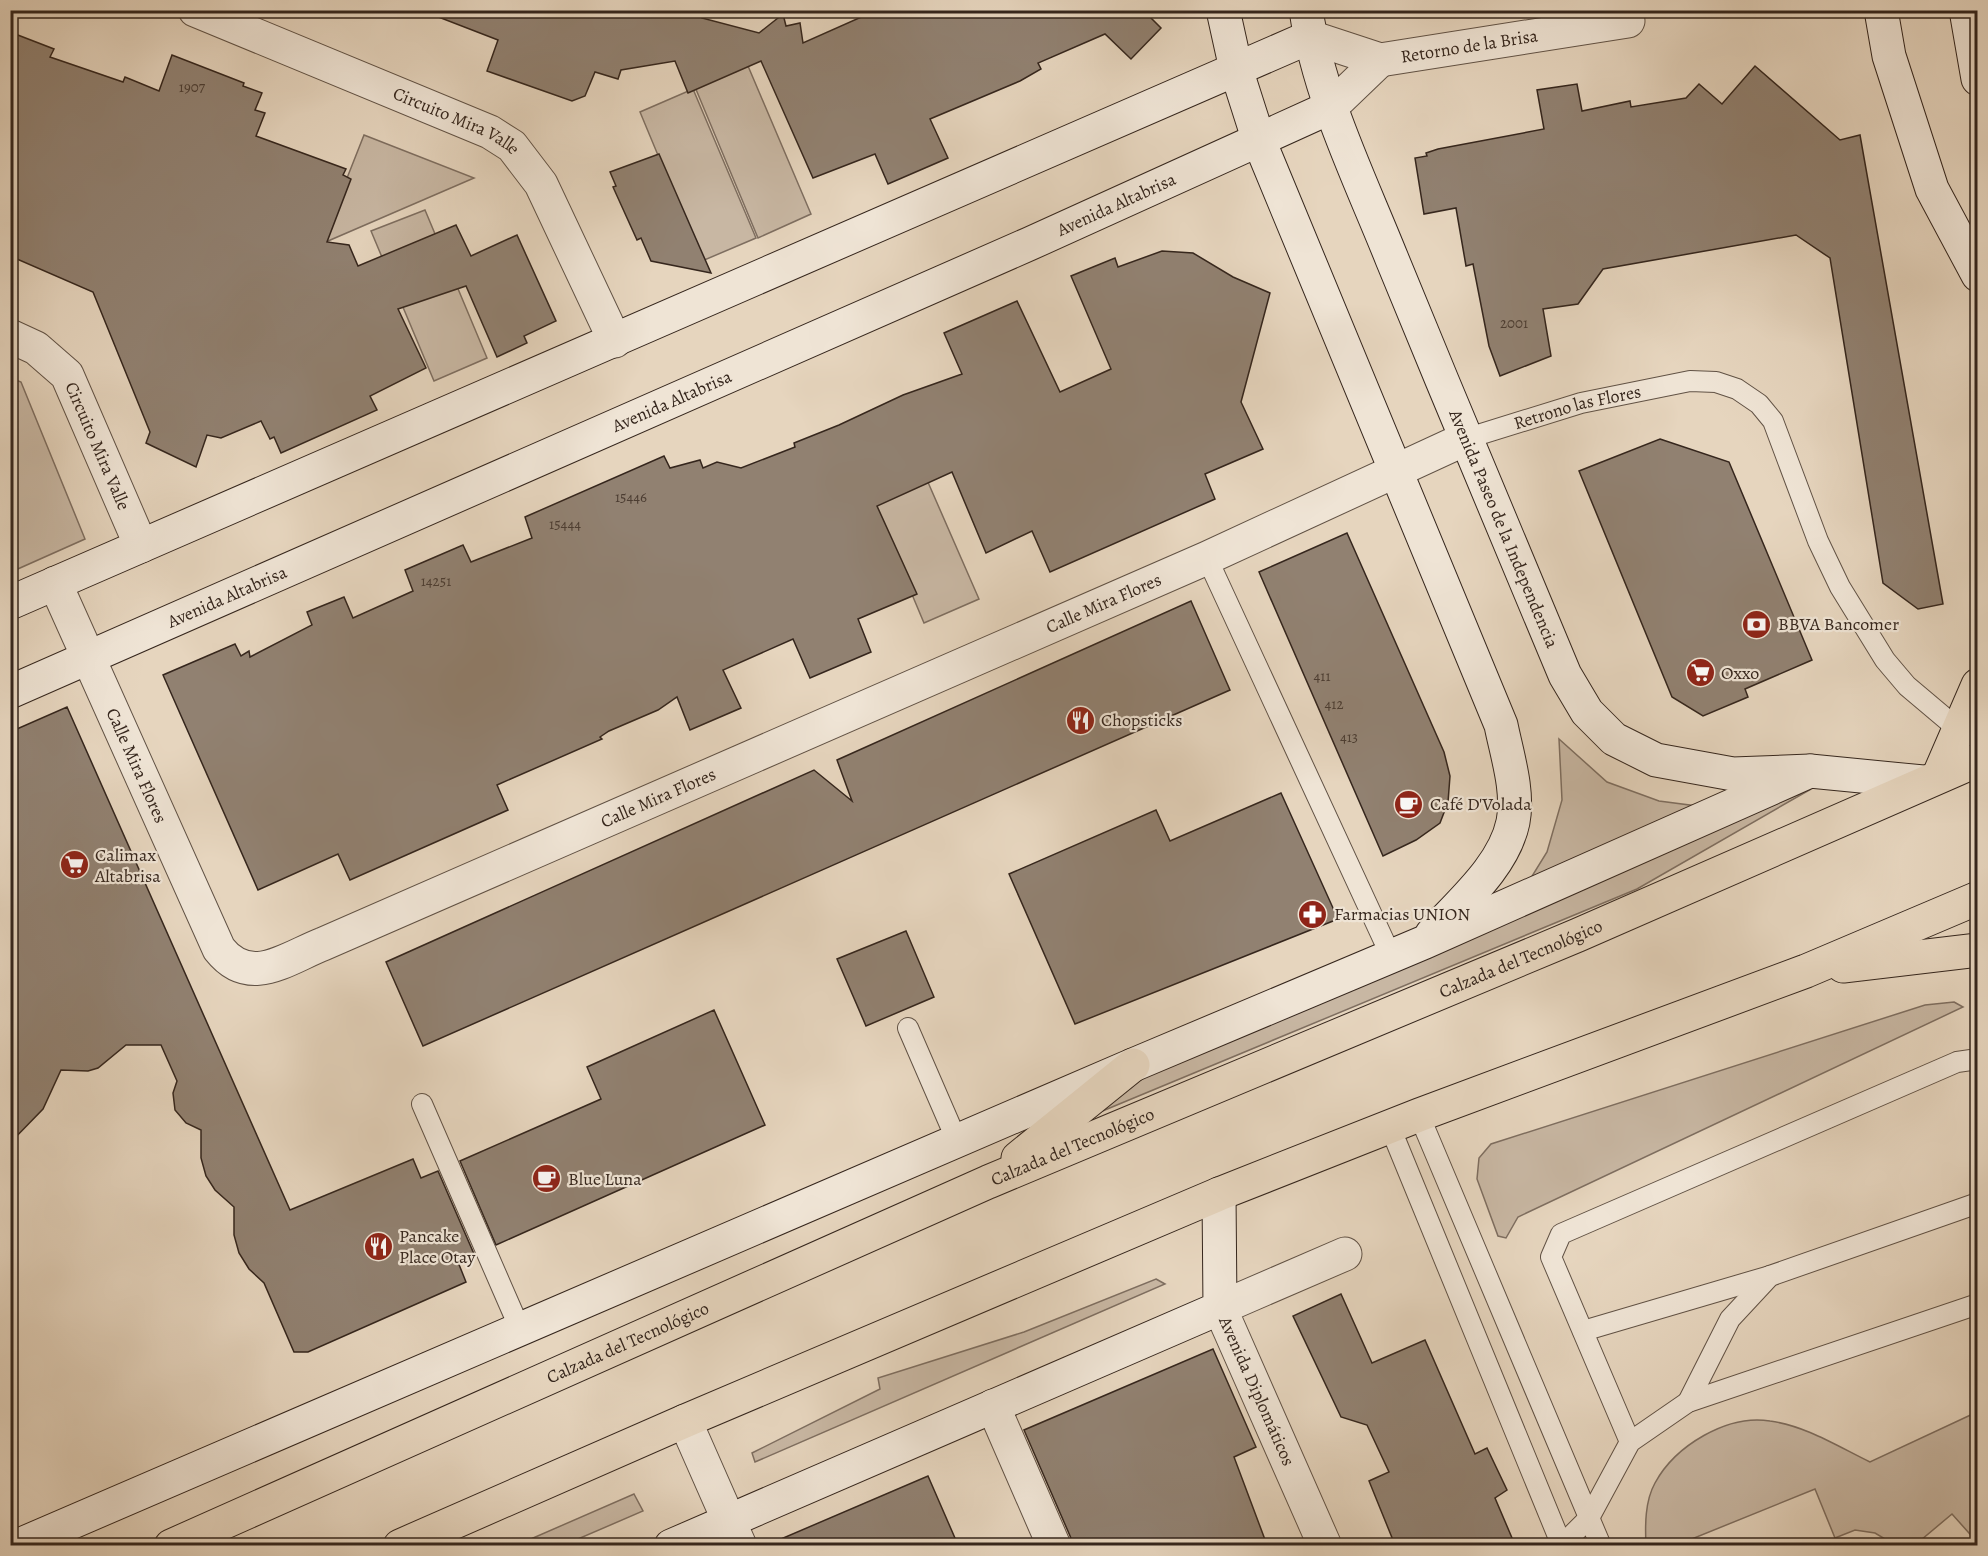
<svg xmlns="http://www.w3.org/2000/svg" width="1988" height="1556" font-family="Alegreya,serif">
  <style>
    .green { fill: #c8b7a3; stroke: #7e6e60; stroke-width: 1.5 }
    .building { fill: #918171; stroke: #35261d; stroke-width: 1.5 }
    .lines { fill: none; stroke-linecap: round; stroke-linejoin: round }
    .lane-casing { stroke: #615245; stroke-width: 22 }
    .street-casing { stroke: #615245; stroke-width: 35 }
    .secondary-casing { stroke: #35261d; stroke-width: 35 }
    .primary-casing { stroke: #35261d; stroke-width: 35 }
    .lane { stroke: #efe4d5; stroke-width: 20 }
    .street { stroke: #efe4d5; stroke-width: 33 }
    .secondary { stroke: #efe4d5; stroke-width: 33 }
    .primary { stroke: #e6d5be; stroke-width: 33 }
    .labels { text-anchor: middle; stroke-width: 4.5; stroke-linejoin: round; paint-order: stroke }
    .number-label { font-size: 15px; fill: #4c3d32 }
    .street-label { font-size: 18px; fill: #35261d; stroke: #efe4d5 }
    .poi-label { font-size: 18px; fill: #35261d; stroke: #efe4d5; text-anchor: start }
  </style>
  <rect width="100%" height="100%" fill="#e6d5be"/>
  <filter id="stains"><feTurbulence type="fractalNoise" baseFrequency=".00333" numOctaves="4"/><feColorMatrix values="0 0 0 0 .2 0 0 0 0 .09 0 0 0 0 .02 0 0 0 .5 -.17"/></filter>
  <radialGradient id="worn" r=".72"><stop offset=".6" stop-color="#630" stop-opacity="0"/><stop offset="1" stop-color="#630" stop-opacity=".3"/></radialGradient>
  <g class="green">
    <path d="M748,66l63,148 -53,24 -63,-151z"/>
    <path d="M693,89l63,149 -54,23 -62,-149z"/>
    <path d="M364,135l110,43 -153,66z"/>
    <path d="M425,210l62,148 -53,23 -63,-150z"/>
    <path d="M11,378l10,4 64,157 -74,33z"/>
    <path d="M927,480l52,119 -55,24 -50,-119z"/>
    <path d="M1559,739l48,43 52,19 38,5 -168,75 18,-29 15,-52z"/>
    <path d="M1811,789l-174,100 -549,228 62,-44z"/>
    <path d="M1954,1002l9,5 -445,210 -12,21 -8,-2 -21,-57 2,-21 12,-14 434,-139z"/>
    <path d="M1156,1279l9,5 -410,178 -3,-9 128,-64 -2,-11 146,-46z"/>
    <path d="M1977,1412v130l-25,-28 -37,31h-20l-20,-12 -20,-3 -20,8 -20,-49 -138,56h-31c-1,-20 -1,-44 9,-62 20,-37 72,-69 115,-62 36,5 67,25 100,41z"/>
    <path d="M634,1494l9,17 -79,34h-47z"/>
  </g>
  <g class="building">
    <path d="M428,10h276l-2,8 57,15 24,-19 3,12 14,-3 3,20 74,-33h282l-11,5 13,13 -30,31 -26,-25 -67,29 3,6 -21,12 -90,38 18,39 -60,26 -13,-30 -62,24 -52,-117 -73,32 -13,-32 -54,9 -3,9 -23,-7 -10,24 -13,5 -85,-30 11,-31 -70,-27z"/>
    <path d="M10,32l44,17 -4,8 73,25 2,-5 34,14 13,-36 72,28 -1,3 19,7 -7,17 10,3 -9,23 90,33 -3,6 8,4 -24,63 22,3 9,21 98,-41 15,31 46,-21 39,86 -32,15 3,7 -30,14 -31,-71 -68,23 28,59 -56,28 7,14 -96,43 -7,-16 -4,2 -9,-18 -40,17 -14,-3 -11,32 -50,-24 4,-11 -57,-140 -83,-36z"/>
    <path d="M1755,66l85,74 20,-5 83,469 -25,5 -35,-26 -53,-325 -34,-23 -193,34 -25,35 -35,5 8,47 -51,20 -11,-30 -16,-82 -7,2 -10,-58 -32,6 -9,-56 12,-2 -1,-3 12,-4 106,-20 -7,-39 40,-6 5,27 48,-10 1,6 55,-9 13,-14 23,20z"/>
    <path d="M659,154l34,78 18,41 -60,-12 -10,-23 -4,2 -24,-53 3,-1 -6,-14z"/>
    <path d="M1162,251l31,2 40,24 37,16 -29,109 22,47 -58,25 10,25 -165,73 -18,-41 -46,22 -34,-81 -75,34 40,88 -59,25 13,33 -61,26 -17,-39 -70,31 18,38 -51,22 -13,-33 -19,13 -49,21 -9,6 2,2 -105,46 11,25 -158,70 -12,-26 -80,36 -95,-215 72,-31 6,12 8,-5 1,6 62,-32 -5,-13 37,-15 9,21 60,-27 -8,-21 58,-25 8,17 61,-24 -7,-21 139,-61 6,12 30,-8 3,8 14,-6 24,6 54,-21 -1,-4 45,-18 64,-30 59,-21 -18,-41 73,-32 43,91 51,-23 -40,-93 44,-18 3,9z"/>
    <path d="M1660,439l69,23 83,198 -67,29 3,8 -45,19 -31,-19 -93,-226z"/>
    <path d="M1347,533l97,219 6,24 -2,26 -8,21 -24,17 -33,16 -124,-284z"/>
    <path d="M1191,601l39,89 -807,356 -37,-84 428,-192 38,31 -15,-41z"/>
    <path d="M67,707l223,503 123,-51 8,19 17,-7 36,83 -16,8 8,20 -158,70h-14l-30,-69 -15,-14 -10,-16 -5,-18v-28l-19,-17 -9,-14 -5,-18v-28l-15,-7 -11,-13 -2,-17 4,-12 -16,-36h-35l-28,23 -10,3 -27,-1 -18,39 -33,34v-411z"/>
    <path d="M1281,793l57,126 -263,105 -66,-150 147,-64 14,31z"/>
    <path d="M906,931l28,66 -68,29 -29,-67z"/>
    <path d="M714,1010l51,115 -269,120 -36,-84 141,-62 -14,-32z"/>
    <path d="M1341,1294l31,69 53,-23 50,114 12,-6 20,42 -12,8 20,47h-120l-26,-64 20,-9 -22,-47 -26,-8 -48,-101z"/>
    <path d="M1213,1349l43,98 -22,10 33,88h-193l-50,-115z"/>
    <path d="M928,1476l30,69h-191z"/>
  </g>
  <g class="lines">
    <defs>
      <g id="lane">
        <path id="s1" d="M1465,439l116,-36 109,-22 26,1 21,7 22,15 14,17 45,120 22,46 45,73 22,26 51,43"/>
        <path d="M1207,558l184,398"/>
        <path d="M908,1028l49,113"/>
        <path d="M422,1104l98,225"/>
        <path d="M1419,1115l182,431"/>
        <path d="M1390,1127l172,419"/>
        <path d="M1583,1331l187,-55"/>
        <path d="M1688,1402l42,-83 40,-43 208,-73"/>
        <path d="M1630,1442l-79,-185 10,-23 396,-172 21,-3"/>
        <path d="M1562,1545l27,-27 41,-76 58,-40 290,-98"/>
      </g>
      <g id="street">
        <path id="s2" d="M195,10l295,122 22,14 29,38 74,157"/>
        <path id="s3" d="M1310,37l70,23 248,-39"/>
        <path d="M1331,107l49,-47"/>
        <path id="s4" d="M10,336l26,12 31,27 74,171"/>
        <path id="s5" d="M55,583l164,366c31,39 66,10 104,-5l884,-386 258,-119"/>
        <path d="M993,1406l61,140"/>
        <path d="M685,1421l55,125"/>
        <path d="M1325,1546l-105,-238 125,-54"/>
      </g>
      <g id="secondary">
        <path d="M1223,10l13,59 22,69 243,587c6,30 18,66 12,97 -9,44 -52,80 -81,112"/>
        <path id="s6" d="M1306,10c13,87 54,169 86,249 57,139 115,278 173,416l22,37 27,27 42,21 77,14 77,-3 113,11"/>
        <path d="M1881,10l8,46 43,133 46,86"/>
        <path d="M1966,10l12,69"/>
        <path d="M10,603l1300,-566"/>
        <path id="s7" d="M10,692l1019,-448 302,-137"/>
        <path d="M17,1546l1116,-481 292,-123 385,-171"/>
        <path d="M671,1546l549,-238 -1,-114"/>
      </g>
      <g id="primary">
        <path d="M1939,775l39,-90"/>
        <path d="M1843,966l135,-16"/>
        <path d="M1018,1158l115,-93"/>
        <path id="s8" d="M171,1546l817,-364 590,-247 400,-175"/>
        <path d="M400,1546l285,-125 534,-227 200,-79 387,-144 172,-73"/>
      </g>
    </defs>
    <use href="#lane" class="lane-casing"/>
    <use href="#street" class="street-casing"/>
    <use href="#secondary" class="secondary-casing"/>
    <use href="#primary" class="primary-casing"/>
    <use href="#lane" class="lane"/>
    <use href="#street" class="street"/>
    <use href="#secondary" class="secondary"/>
    <use href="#primary" class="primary"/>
  </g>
  <defs>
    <symbol id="bank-disc" viewBox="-11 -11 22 22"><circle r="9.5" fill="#8f2418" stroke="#efe4d5"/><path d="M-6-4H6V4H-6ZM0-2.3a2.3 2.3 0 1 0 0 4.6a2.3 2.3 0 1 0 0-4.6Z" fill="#fff"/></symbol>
    <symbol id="supermarket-disc" viewBox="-11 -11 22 22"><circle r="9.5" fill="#8f2418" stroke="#efe4d5"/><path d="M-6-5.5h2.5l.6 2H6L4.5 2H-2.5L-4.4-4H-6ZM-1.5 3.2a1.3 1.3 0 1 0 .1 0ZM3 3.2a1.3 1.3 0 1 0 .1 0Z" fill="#fff"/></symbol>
    <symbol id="restaurant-disc" viewBox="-11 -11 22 22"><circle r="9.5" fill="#8f2418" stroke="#efe4d5"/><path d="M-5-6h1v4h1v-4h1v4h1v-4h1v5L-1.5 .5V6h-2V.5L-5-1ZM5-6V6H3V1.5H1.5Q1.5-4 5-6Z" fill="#fff"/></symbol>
    <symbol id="cafe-disc" viewBox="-11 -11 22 22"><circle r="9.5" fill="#8f2418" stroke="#efe4d5"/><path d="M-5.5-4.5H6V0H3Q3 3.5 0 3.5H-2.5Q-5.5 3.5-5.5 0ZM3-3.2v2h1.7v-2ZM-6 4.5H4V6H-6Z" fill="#fff"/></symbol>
    <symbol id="pharmacy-disc" viewBox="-11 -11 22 22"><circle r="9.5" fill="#8f2418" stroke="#efe4d5"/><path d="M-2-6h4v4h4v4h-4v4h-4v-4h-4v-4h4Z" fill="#fff"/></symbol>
  </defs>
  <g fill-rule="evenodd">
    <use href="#bank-disc" x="1740" y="608" width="33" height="33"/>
    <use href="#supermarket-disc" x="1684" y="656" width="33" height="33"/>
    <use href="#restaurant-disc" x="1064" y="704" width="33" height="33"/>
    <use href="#cafe-disc" x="1392" y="788" width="33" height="33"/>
    <use href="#supermarket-disc" x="58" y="848" width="33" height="33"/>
    <use href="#pharmacy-disc" x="1296" y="898" width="33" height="33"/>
    <use href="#cafe-disc" x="530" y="1162" width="33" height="33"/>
    <use href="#restaurant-disc" x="362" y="1230" width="33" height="33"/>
  </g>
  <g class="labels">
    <g class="number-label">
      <text x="192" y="92">1907</text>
      <text x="1514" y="328">2001</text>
      <text x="631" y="502">15446</text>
      <text x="565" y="529">15444</text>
      <text x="436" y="586">14251</text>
      <text x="1322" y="681">411</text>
      <text x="1334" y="709">412</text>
      <text x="1349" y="742">413</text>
    </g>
    <g class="street-label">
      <text dy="6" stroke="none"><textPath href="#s3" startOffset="164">Retorno de la Brisa</textPath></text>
      <text dy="6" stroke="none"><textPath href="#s2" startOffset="284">Circuito Mira Valle</textPath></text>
      <text dy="6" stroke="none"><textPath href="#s7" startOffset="1209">Avenida Altabrisa</textPath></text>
      <text dy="6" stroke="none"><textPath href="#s7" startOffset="723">Avenida Altabrisa</textPath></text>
      <text dy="6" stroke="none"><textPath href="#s1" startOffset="117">Retrono las Flores</textPath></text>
      <text dy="6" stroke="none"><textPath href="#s4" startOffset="147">Circuito Mira Valle</textPath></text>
      <text dy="6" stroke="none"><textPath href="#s6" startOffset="556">Avenida Paseo de la Independencia</textPath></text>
      <text dy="6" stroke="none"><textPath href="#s7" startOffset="237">Avenida Altabrisa</textPath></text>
      <text dy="6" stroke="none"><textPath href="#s5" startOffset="1368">Calle Mira Flores</textPath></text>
      <text dy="6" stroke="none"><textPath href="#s5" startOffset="200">Calle Mira Flores</textPath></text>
      <text dy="6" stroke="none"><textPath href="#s5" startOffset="882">Calle Mira Flores</textPath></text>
      <text dy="6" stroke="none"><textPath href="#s8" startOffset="1472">Calzada del Tecnológico</textPath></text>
      <text dy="6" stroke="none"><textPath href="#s8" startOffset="986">Calzada del Tecnológico</textPath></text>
      <text dy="6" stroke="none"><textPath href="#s8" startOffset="500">Calzada del Tecnológico</textPath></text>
      <text transform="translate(1257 1391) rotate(66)" y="6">Avenida Diplomáticos</text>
    </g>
    <g class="poi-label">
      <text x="1778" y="630">BBVA Bancomer</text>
      <text x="1721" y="679">Oxxo</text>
      <text x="1101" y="726">Chopsticks</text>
      <text x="1430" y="810">Café D'Volada</text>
      <text x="95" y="861">Calimax<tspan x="95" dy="21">Altabrisa</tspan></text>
      <text x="1334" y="920">Farmacias UNION</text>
      <text x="568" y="1185">Blue Luna</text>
      <text x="399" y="1242">Pancake<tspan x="399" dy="21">Place Otay</tspan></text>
    </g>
  </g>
  <rect width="1988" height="1556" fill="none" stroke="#e6d5be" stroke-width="36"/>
  <rect x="12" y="12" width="1964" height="1532" fill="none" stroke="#35261d" stroke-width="3"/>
  <rect x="18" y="18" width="1952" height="1520" fill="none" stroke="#35261d" stroke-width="1.5"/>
  <rect width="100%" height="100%" filter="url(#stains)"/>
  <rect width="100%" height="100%" fill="url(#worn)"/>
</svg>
